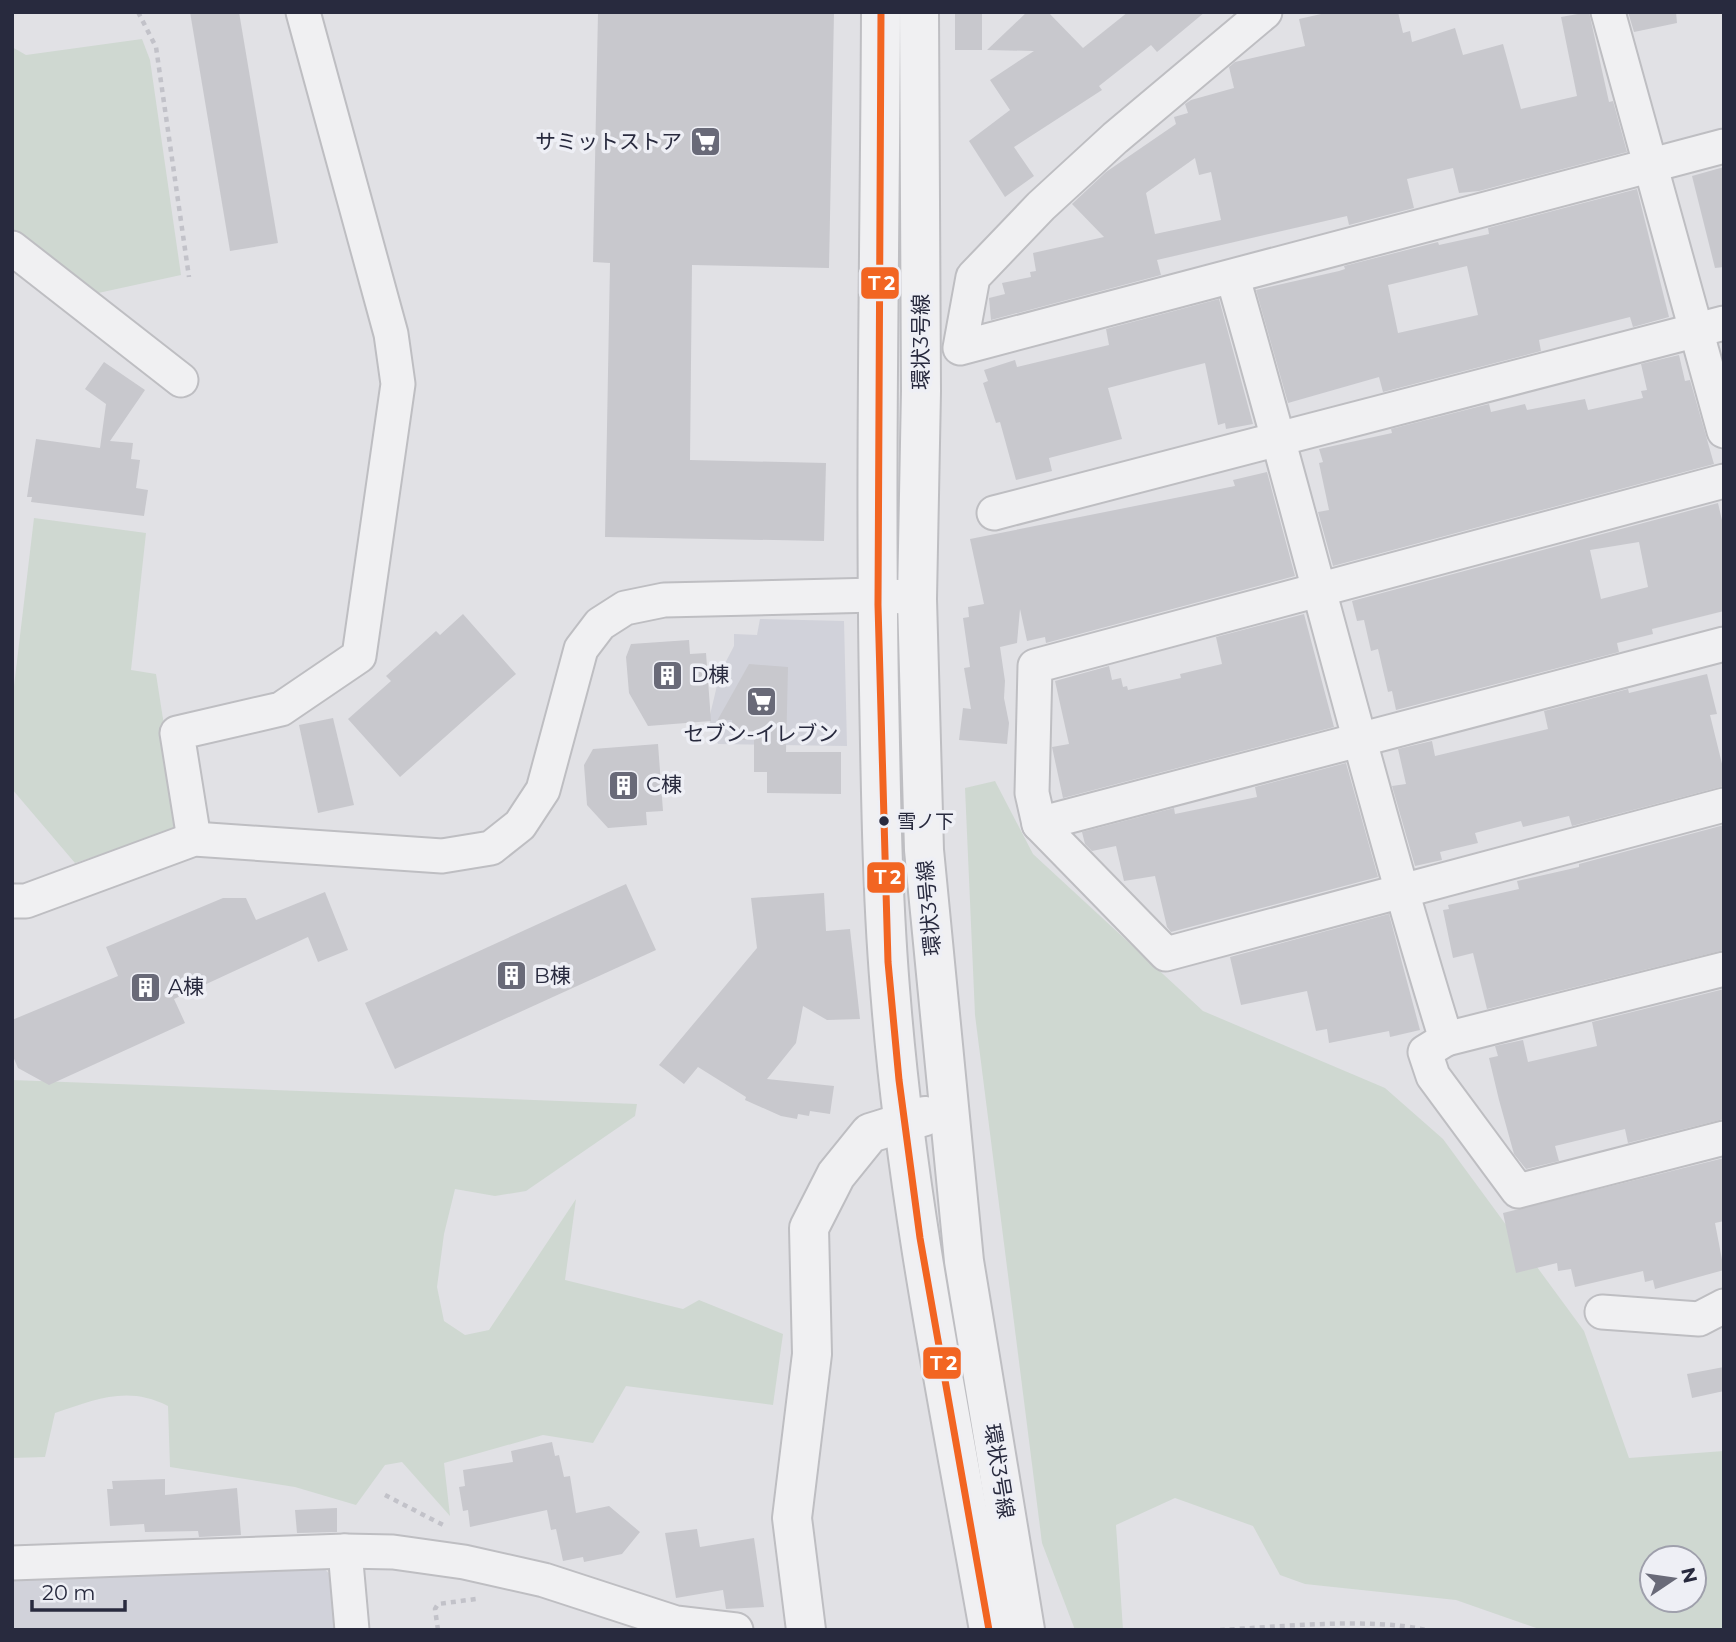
<svg xmlns="http://www.w3.org/2000/svg" width="1736" height="1642" font-family="Montserrat,'Noto Sans JP',sans-serif">
  <style>
    .built { fill: #d1d2da }
    .green { fill: #cfd8d1; fill-rule: evenodd }
    .building { fill: #c8c8cd; fill-rule: evenodd }
    .lines { fill: none; stroke-linecap: round; stroke-linejoin: round }
    .minor-casing { stroke: #bebec2; stroke-width: 37 }
    .tertiary-casing { stroke: #bebec2; stroke-width: 42 }
    .path { stroke: #c2c2c9; stroke-width: 4.5; stroke-dasharray: 5 5; stroke-linecap: butt }
    .minor { stroke: #f0f0f2; stroke-width: 33 }
    .tertiary { stroke: #f0f0f2; stroke-width: 38 }
    .bus-1-casing { stroke: #eeeff5; stroke-width: 12 }
    .bus-1 { stroke: #f26522; stroke-width: 7 }
    .bus-dot { fill: #282a3e; stroke: #eeeff5; stroke-width: 2.5 }
    .labels { text-anchor: middle; stroke-width: 7; stroke-linejoin: round; paint-order: stroke }
    .bus-label { font-size: 19px; fill: #282a3e; stroke: #eeeff5; text-anchor: start }
    .poi-label { font-size: 21px; fill: #282a3e; stroke: #eeeff5; text-anchor: start }
    .street-label { font-size: 21px; fill: #282a3e; stroke: #eeeff5 }
    .line-badge { stroke: #eeeff5; stroke-width: 2.5 }
    .badge-label { font-size: 19px; text-anchor: middle; font-weight: bold; fill: #fff }
  </style>
  <rect width="100%" height="100%" fill="#e1e1e5"/>
  <g class="built">
    <path d="M760,619l84,2 3,125 -129,-2 -9,-25 11,-46 14,-27v-12l23,1z"/>
    <path d="M318,1563l17,16 3,51h-326v-53z"/>
  </g>
  <g class="green">
    <path d="M142,39l8,21 31,215 -92,20 -77,-61v-187l14,8z"/>
    <path d="M34,518l112,15 -15,137 25,4 24,154 -105,35 -63,-74v-86z"/>
    <path d="M995,781l38,73 170,157 182,77 58,51 141,192 45,127 95,-7v179h-182l-86,-30 -151,-16 -25,-9 -27,-49 -78,-28 -59,27 7,105h-48l-33,-87 -67,-528 -10,-227zM1652,1558h42v42h-42z"/>
    <path d="M12,1080l625,24 -2,12 -109,75 -31,5 -40,-7 -11,45 -7,53 7,34 21,14 24,-5 87,-131 -11,81 118,29 16,-9 84,34 -10,71 -147,-19 -33,57 -50,-8 -99,28 6,53 -48,-54 -17,3 -29,40 -61,-18 -125,-20 -2,-61c-41,-21 -73,-6 -113,7l-10,44 -33,1z"/>
  </g>
  <g class="building">
    <path d="M190,12h49l39,231 -48,8z"/>
    <path d="M598,12h236l-5,256 -137,-3 -2,195 136,3 -2,78 -219,-4 5,-274 -17,-1z"/>
    <rect x="955" y="12" width="27" height="38"/>
    <path d="M1027,12h21l35,36 45,-36h77l-48,40 -6,-7 -52,41 3,4 -88,57 20,29 -29,21 -36,-56 41,-31 -20,-30 44,-29 -47,-1z"/>
    <path d="M1330,12h68l5,21 7,-2 2,11 43,-14 8,27 40,-11 18,65 56,-13 -16,-79 28,-5 20,90 4,-1 14,51 -148,39 -20,2 -6,-25 -46,11 7,29 -65,17 -2,-9 -190,44 4,15 -170,45 -2,-22 16,-4 -3,-11 29,-6 -1,-5 6,-1 -3,-18 71,-16 -32,-33 34,-32 70,-48 -2,-7 14,-4 -3,-9 6,-4 43,-12 -5,-21 6,-5 70,-16 -6,-27zM1195,158l4,17 12,-3 10,48 -66,14 -9,-41z"/>
    <path d="M1628,12h48l1,11 -43,9z"/>
    <path d="M1724,167v100l-9,1 -23,-92z"/>
    <path d="M1637,189l32,128 -36,10 -3,-10 -91,23 2,11 -158,41 -4,-15 -91,26 -32,-113 83,-19 6,-2 -1,-3 94,-24 1,3 50,-11 -1,-6zM1467,266l11,49 -80,18 -10,-48z"/>
    <path d="M1219,299l34,125 -27,5 -1,-6 -7,2 -13,-62 -28,7 -69,18 14,51 -73,19 3,13 -36,9 -16,-58 -4,1 -13,-40 5,-2 -4,-11 31,-10 2,7 92,-22 -3,-16z"/>
    <path d="M1679,355l6,26 5,-1 24,84 -381,102 -15,-54 11,-2 -10,-47 4,-1 -4,-13 73,-16 -1,-4 98,-25 2,8 34,-8 2,6 58,-11 3,11 55,-12 -2,-7 6,-1 -6,-26z"/>
    <path d="M104,362l41,28 -35,51 23,2 -2,16 9,1 -4,28 12,2 -4,26 -113,-14 1,-5h-5l9,-58 64,9 6,-44 -21,-15z"/>
    <path d="M1267,472l28,104 -249,67 -1,-6 -18,4 -7,-32 -3,34 -17,4 5,34 -1,17 5,25 -2,21 -48,-4 4,-32 8,1 -7,-41 6,-1 -7,-49 6,-1 -1,-10 16,-3 -14,-65 265,-53 -2,-6z"/>
    <path d="M1718,503l6,26v82l-72,18 1,5 -36,9 2,9 -223,58 -4,-19 -4,1 -10,-43 -7,2 -7,-31 -7,1 -5,-20zM1639,542l9,45 -47,12 -11,-49z"/>
    <path d="M463,614l53,60 -116,103 -52,-58 43,-38 -5,-5 50,-45 4,4z"/>
    <path d="M1304,614l30,113 -271,71 -11,-51 17,-3 -14,-63 54,-15 3,14 9,-2 2,9 4,-1 1,4 53,-12 -1,-4 42,-10 -6,-27z"/>
    <path d="M689,640l1,14 16,-1 5,68 -63,5 -19,-33 -3,-36 5,-13z"/>
    <path d="M749,664l39,3 -2,85h55v42l-74,-1v-21h-13v-32h-22v-20l-15,1z"/>
    <path d="M1707,674l10,40 -7,1 14,57v14l-152,40 -3,-10 -46,11 -2,-6 -46,12 3,10 -38,9 2,8 -27,6 -23,-80 14,-2 -8,-35 34,-8 3,15 113,-27 -4,-18 84,-22 1,4z"/>
    <path d="M333,718l21,87 -36,8 -19,-88z"/>
    <path d="M658,744l5,67 -17,1 1,13 -39,3 -21,-23 -3,-40 9,-16z"/>
    <path d="M1346,763l32,114 -207,55 -4,-5 -12,-51 -31,5 -8,-35 -24,5 -7,-7 -3,-12 92,-24 1,6 82,-17 -2,-10z"/>
    <path d="M1724,825v125l-237,59 -14,-56 -20,5 -10,-48 6,-1 -1,-4 71,-16 -2,-8 62,-14v-3z"/>
    <path d="M626,884l30,66 -261,119 -30,-66z"/>
    <path d="M325,892l23,58 -30,12 -10,-25 -134,62 11,24 -136,62 -31,-17 -6,-14v-34l106,-44 -12,-29 117,-49h23l10,22z"/>
    <path d="M824,893l2,38 24,-2 10,90 -33,1 -24,-14 -7,37 -29,36 67,7 -4,28 -20,-3 -1,5 -11,-2 -1,5 -16,-3 -36,-16 1,-3 -48,-30 -14,17 -25,-19 98,-117 -6,-50z"/>
    <path d="M1389,914l31,116 -30,7 -1,-6 -60,12 -2,-14 -11,2 -9,-40 -66,14 -11,-48z"/>
    <path d="M1724,989v130l-96,24 -3,-14 -70,17 4,15 -33,8 -12,-15 -15,-54 -10,-42 9,-2 -3,-10 28,-6 5,22 69,-16 -5,-24z"/>
    <path d="M1724,1158v63l-9,2 9,47 -69,19 -2,-9 -8,2 -2,-11 -68,16 -4,-18 -13,2 -1,-8 -41,10 -13,-60z"/>
    <path d="M1724,1367v24l-32,7 -5,-24z"/>
    <path d="M552,1442l3,14 4,-1 5,22 6,-1 6,37 33,-7 31,26 -18,22 -38,8 -1,-5 -20,4 -7,-32 -5,1 -4,-20 -77,17 -2,-17 -5,1 -4,-24 6,-1 -2,-16 50,-8 -2,-11z"/>
    <path d="M165,1479v16l72,-7 4,47 -42,2 -1,-6 -53,1 -1,-8 -34,2 -3,-37h6l-1,-8z"/>
    <path d="M337,1508v24l-40,1 -2,-23z"/>
    <path d="M697,1529l3,18 54,-9 10,69 -38,2 -3,-19 -47,8 -11,-65z"/>
  </g>
  <g class="lines">
    <defs>
      <g id="minor">
        <path d="M1265,12l-150,126 -74,68 -68,71 -13,71 764,-202"/>
        <path d="M1608,12l116,419"/>
        <path d="M12,248l169,132"/>
        <path d="M1233,278c73,253 135,509 213,761l278,-70"/>
        <path d="M1724,481l-689,185 -3,127 7,31 127,130 558,-149"/>
        <path d="M994,513l730,-190"/>
        <path d="M1039,824l685,-180"/>
        <path d="M194,839l-17,-106 104,-24 78,-53 39,-272 -7,-50 -88,-322"/>
        <path d="M12,901h14l168,-62 248,17 49,-8 29,-23 23,-35 38,-141 19,-25 25,-16 39,-8 213,-5 27,2"/>
        <path d="M1446,1039l-21,13 8,24 85,115 206,-53"/>
        <path d="M1602,1312l97,7 25,-13"/>
        <path d="M345,1551l7,79"/>
        <path d="M12,1563l333,-12 48,1 71,10 80,18 132,43 60,7"/>
      </g>
      <g id="tertiary">
        <path d="M881,12c-1,226 -6,452 -2,678 2,104 3,207 12,311 17,212 61,419 98,629"/>
        <path d="M919,12l2,379 -4,208 7,251 40,411 61,369"/>
        <path d="M806,1630l-14,-112 20,-164 -3,-126 27,-53 34,-42 55,-17"/>
      </g>
    </defs>
    <use href="#minor" class="minor-casing"/>
    <use href="#tertiary" class="tertiary-casing"/>
    <g class="path">
      <path d="M138,12l18,35 33,230"/>
      <path d="M385,1495l58,30"/>
      <path d="M438,1630l-3,-21 3,-5 38,-5"/>
      <path d="M1220,1630c59,-3 149,-13 206,0"/>
    </g>
    <use href="#minor" class="minor"/>
    <use href="#tertiary" class="tertiary"/>
    <defs>
      <path id="bus-1" d="M881,12l-3,593 10,357 11,118 21,158 69,392"/>
    </defs>
    <use href="#bus-1" class="bus-1-casing"/>
    <use href="#bus-1" class="bus-1"/>
  </g>
  <defs>
    <symbol id="supermarket-square" viewBox="-11 -11 22 22"><rect x="-9" y="-9" width="18" height="18" rx="4" fill="#696a78" stroke="#eeeff5"/><path d="M-6-5.5h2.5l.6 2H6L4.5 2H-2.5L-4.4-4H-6ZM-1.5 3.2a1.3 1.3 0 1 0 .1 0ZM3 3.2a1.3 1.3 0 1 0 .1 0Z" fill="#fff"/></symbol>
    <symbol id="building-square" viewBox="-11 -11 22 22"><rect x="-9" y="-9" width="18" height="18" rx="4" fill="#696a78" stroke="#eeeff5"/><path d="M-4-6H4V6H1V3H-1V6H-4ZM-2.5-4.3h1.7v1.8h-1.7ZM.8-4.3h1.7v1.8H.8ZM-2.5-1h1.7V.8h-1.7ZM.8-1h1.7V.8H.8Z" fill="#fff"/></symbol>
  </defs>
  <g fill-rule="evenodd">
    <use href="#supermarket-square" x="688" y="124" width="35" height="35"/>
    <use href="#building-square" x="650" y="658" width="35" height="35"/>
    <use href="#supermarket-square" x="744" y="684" width="35" height="35"/>
    <use href="#building-square" x="606" y="768" width="35" height="35"/>
    <use href="#building-square" x="494" y="958" width="35" height="35"/>
    <use href="#building-square" x="128" y="970" width="35" height="35"/>
  </g>
  <circle class="bus-dot" cx="884" cy="821" r="6"/>
  <g class="labels">
    <g class="bus-label">
      <text x="897" y="828">雪ノ下</text>
    </g>
    <g class="poi-label">
      <text x="682" y="149" text-anchor="end">サミットストア</text>
      <text x="691" y="682">D棟</text>
      <text x="761" y="741" text-anchor="middle">セブン-イレブン</text>
      <text x="646" y="792">C棟</text>
      <text x="534" y="983">B棟</text>
      <text x="168" y="994">A棟</text>
    </g>
    <g class="street-label">
      <text transform="translate(921 342) rotate(-90)" y="7">環状3号線</text>
      <text transform="translate(929 908) rotate(-95)" y="7">環状3号線</text>
      <text transform="translate(999 1471) rotate(81)" y="7">環状3号線</text>
    </g>
  </g>
  <g class="line-badge">
    <rect x="860" y="266" width="40" height="34" rx="7" fill="#f26522"/>
    <rect x="866" y="861" width="40" height="33" rx="7" fill="#f26522"/>
    <rect x="922" y="1346" width="40" height="34" rx="7" fill="#f26522"/>
  </g>
  <g class="badge-label">
    <text x="880" y="290">Ｔ2</text>
    <text x="886" y="884">Ｔ2</text>
    <text x="942" y="1370">Ｔ2</text>
  </g>
  <rect width="1736" height="1642" fill="none" stroke="#282a3e" stroke-width="28"/>
  <g transform="translate(1673 1579) rotate(77)"><circle r="33" fill="#eeeff5" stroke="#9fa0ac" stroke-width="2"/>
  <path d="M0-5L12 26L0 18L-12 26Z" fill="#696a78"/>
  <text y="-10" font-size="19" font-weight="bold" text-anchor="middle" fill="#282a3e">N</text>
  </g>
  <path d="M32 1600v10h93v-10" fill="none" stroke="#282a3e" stroke-width="3.5"/>
  <text x="42" y="1600" font-size="21" fill="#282a3e" stroke="#eeeff5" stroke-width="5" paint-order="stroke">20 m</text>
</svg>
